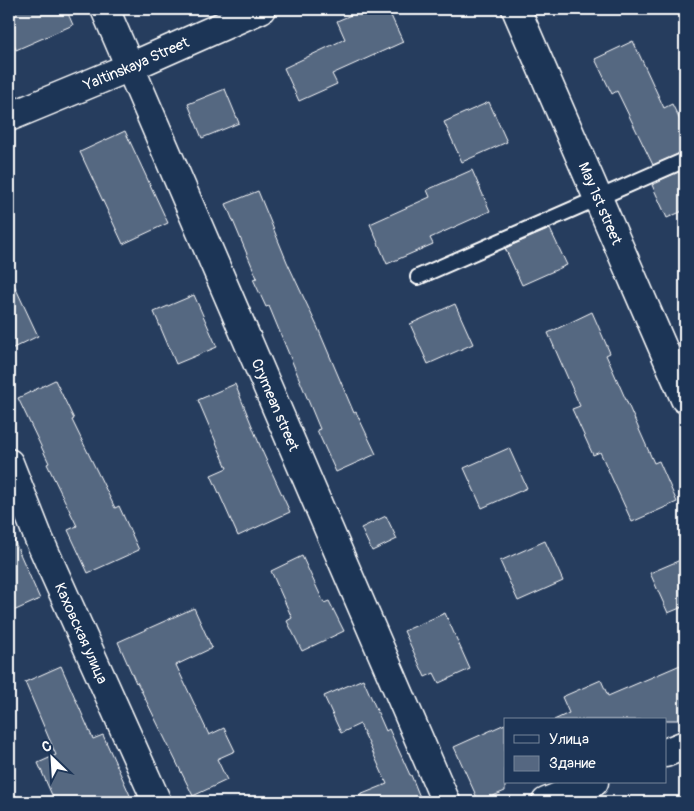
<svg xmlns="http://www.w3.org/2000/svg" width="694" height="811" font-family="Pangolin,sans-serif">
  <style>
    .building { fill: #556781; stroke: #fff }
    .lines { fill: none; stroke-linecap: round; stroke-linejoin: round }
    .lane-casing { stroke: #fff; stroke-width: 18 }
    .street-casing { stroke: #fff; stroke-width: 31 }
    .lane { stroke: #1d3557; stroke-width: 14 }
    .street { stroke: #1d3557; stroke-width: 28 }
    .labels { text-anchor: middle; stroke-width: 4.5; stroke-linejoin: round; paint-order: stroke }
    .street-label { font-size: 15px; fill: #fff; stroke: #1d3557 }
  </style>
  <rect width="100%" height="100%" fill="#263d5e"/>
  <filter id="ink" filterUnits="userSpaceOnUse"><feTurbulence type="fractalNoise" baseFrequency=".02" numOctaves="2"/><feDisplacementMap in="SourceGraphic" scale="10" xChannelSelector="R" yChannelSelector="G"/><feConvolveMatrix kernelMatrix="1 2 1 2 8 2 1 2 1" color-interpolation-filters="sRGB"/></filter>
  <g filter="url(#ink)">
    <g class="building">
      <path d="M9,9h57l7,16 -57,25 -7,-17z"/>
      <path d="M365,9h23l15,33 -71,32 5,10 -38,17 -15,-33 61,-29 -8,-18z"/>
      <path d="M633,41l31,67 8,-4 13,26v21l-32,14 -36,-74 -5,3 -17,-35z"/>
      <path d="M225,89l14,34 -37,15 -14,-34z"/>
      <path d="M489,102l18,40 -45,20 -18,-40z"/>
      <path d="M125,131l43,92 -45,21 -43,-92z"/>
      <path d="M685,169v41l-18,8 -15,-33 9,-4 -1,-1z"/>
      <path d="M472,170l18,41 -60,27 3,6 -46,20 -17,-40 60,-27 -3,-7z"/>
      <path d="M258,191l29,71 30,64 37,87 2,-1 20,42 -40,18 -19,-42 3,-1 -51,-123 -3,1 -13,-28 4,-1 -31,-74z"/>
      <path d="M550,229l17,36 -45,20 -17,-37z"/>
      <path d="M9,274l29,62 -29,14z"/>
      <path d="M194,295l23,52 -41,17 -22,-52z"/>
      <path d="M455,304l18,40 -45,20 -18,-40z"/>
      <path d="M592,312l18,41 -4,2 48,108 5,-2 18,41 -45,20 -32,-70 -7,3 -21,-46 8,-3 -32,-73z"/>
      <path d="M55,380l19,39 -2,1 43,88 4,-2 20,44 -51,23 -20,-43 9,-4 -30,-62 2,-1 -31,-65z"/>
      <path d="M235,384l28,69 27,59 -52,24 -27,-61 16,-7 -29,-68z"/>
      <path d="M509,448l18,40 -45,20 -18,-40z"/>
      <path d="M386,516l11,23 -25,12 -11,-23z"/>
      <path d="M9,529l31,70 -31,14z"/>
      <path d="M545,541l18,40 -45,20 -18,-40z"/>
      <path d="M302,556l22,47 5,-2 15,30 -42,20 -15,-30 5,-3 -21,-47z"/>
      <path d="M685,558v48l-17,7 -18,-40z"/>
      <path d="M194,608l18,40 -36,17 33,70 15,-7 11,23 -18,8 10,21 -34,16 -56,-114 -1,1 -18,-41z"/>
      <path d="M445,613l25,56 -31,14 -5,-10 -9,4 -21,-46z"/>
      <path d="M685,663v57h-131l15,-7 -7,-16 39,-17 7,16z"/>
      <path d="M61,666l32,73 10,-4 30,67h-78l-17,-39 18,-8 -31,-73z"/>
      <path d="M363,679l23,52 3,-2 21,46h1l11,27h-77v-1l42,-17 -27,-60 -19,9 -17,-37z"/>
      <path d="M505,724v67l-26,11 -25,-55z"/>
    </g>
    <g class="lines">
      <defs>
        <path id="lane" d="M418,277l267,-117"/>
        <g id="street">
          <path id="s1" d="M105,9l341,793"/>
          <path id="s2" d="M516,9l169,390"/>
          <path id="s3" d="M9,117l121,-50 131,-58"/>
          <path id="s4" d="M9,463l30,76 118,263"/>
          <path d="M665,753l20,-8"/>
          <path d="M546,802l48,-20"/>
        </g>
      </defs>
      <use href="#lane" class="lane-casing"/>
      <use href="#street" class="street-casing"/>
      <use href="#lane" class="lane"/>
      <use href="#street" class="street"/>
    </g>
  </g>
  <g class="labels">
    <g class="street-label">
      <text dy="5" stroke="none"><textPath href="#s3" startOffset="138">Yaltinskaya Street</textPath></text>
      <text dy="5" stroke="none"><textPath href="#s2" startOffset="212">May 1st street</textPath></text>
      <text dy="5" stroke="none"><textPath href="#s1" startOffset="431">Crymean street</textPath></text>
      <text dy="5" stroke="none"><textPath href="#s4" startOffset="185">Каховская улица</textPath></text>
    </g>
  </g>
  <rect width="694" height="811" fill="none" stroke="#1d3557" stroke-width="30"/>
  <rect x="15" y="15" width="664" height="781" fill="none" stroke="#fff" stroke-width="2" filter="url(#ink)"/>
  <rect x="504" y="718" width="162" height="65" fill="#1d3557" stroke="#77869a"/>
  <rect x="514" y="735" width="25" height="8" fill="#1d3557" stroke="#77869a"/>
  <text x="549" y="744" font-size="15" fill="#ffffff">Улица</text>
  <rect x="514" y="756" width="25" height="15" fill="#556781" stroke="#77869a"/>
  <text x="549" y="768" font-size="15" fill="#ffffff">Здание</text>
  <g transform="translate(52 758) rotate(335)" stroke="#1d3557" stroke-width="4" paint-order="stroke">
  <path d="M0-4L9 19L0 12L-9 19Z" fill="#ffffff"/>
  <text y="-8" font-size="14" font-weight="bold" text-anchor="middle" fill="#ffffff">С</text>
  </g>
</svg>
